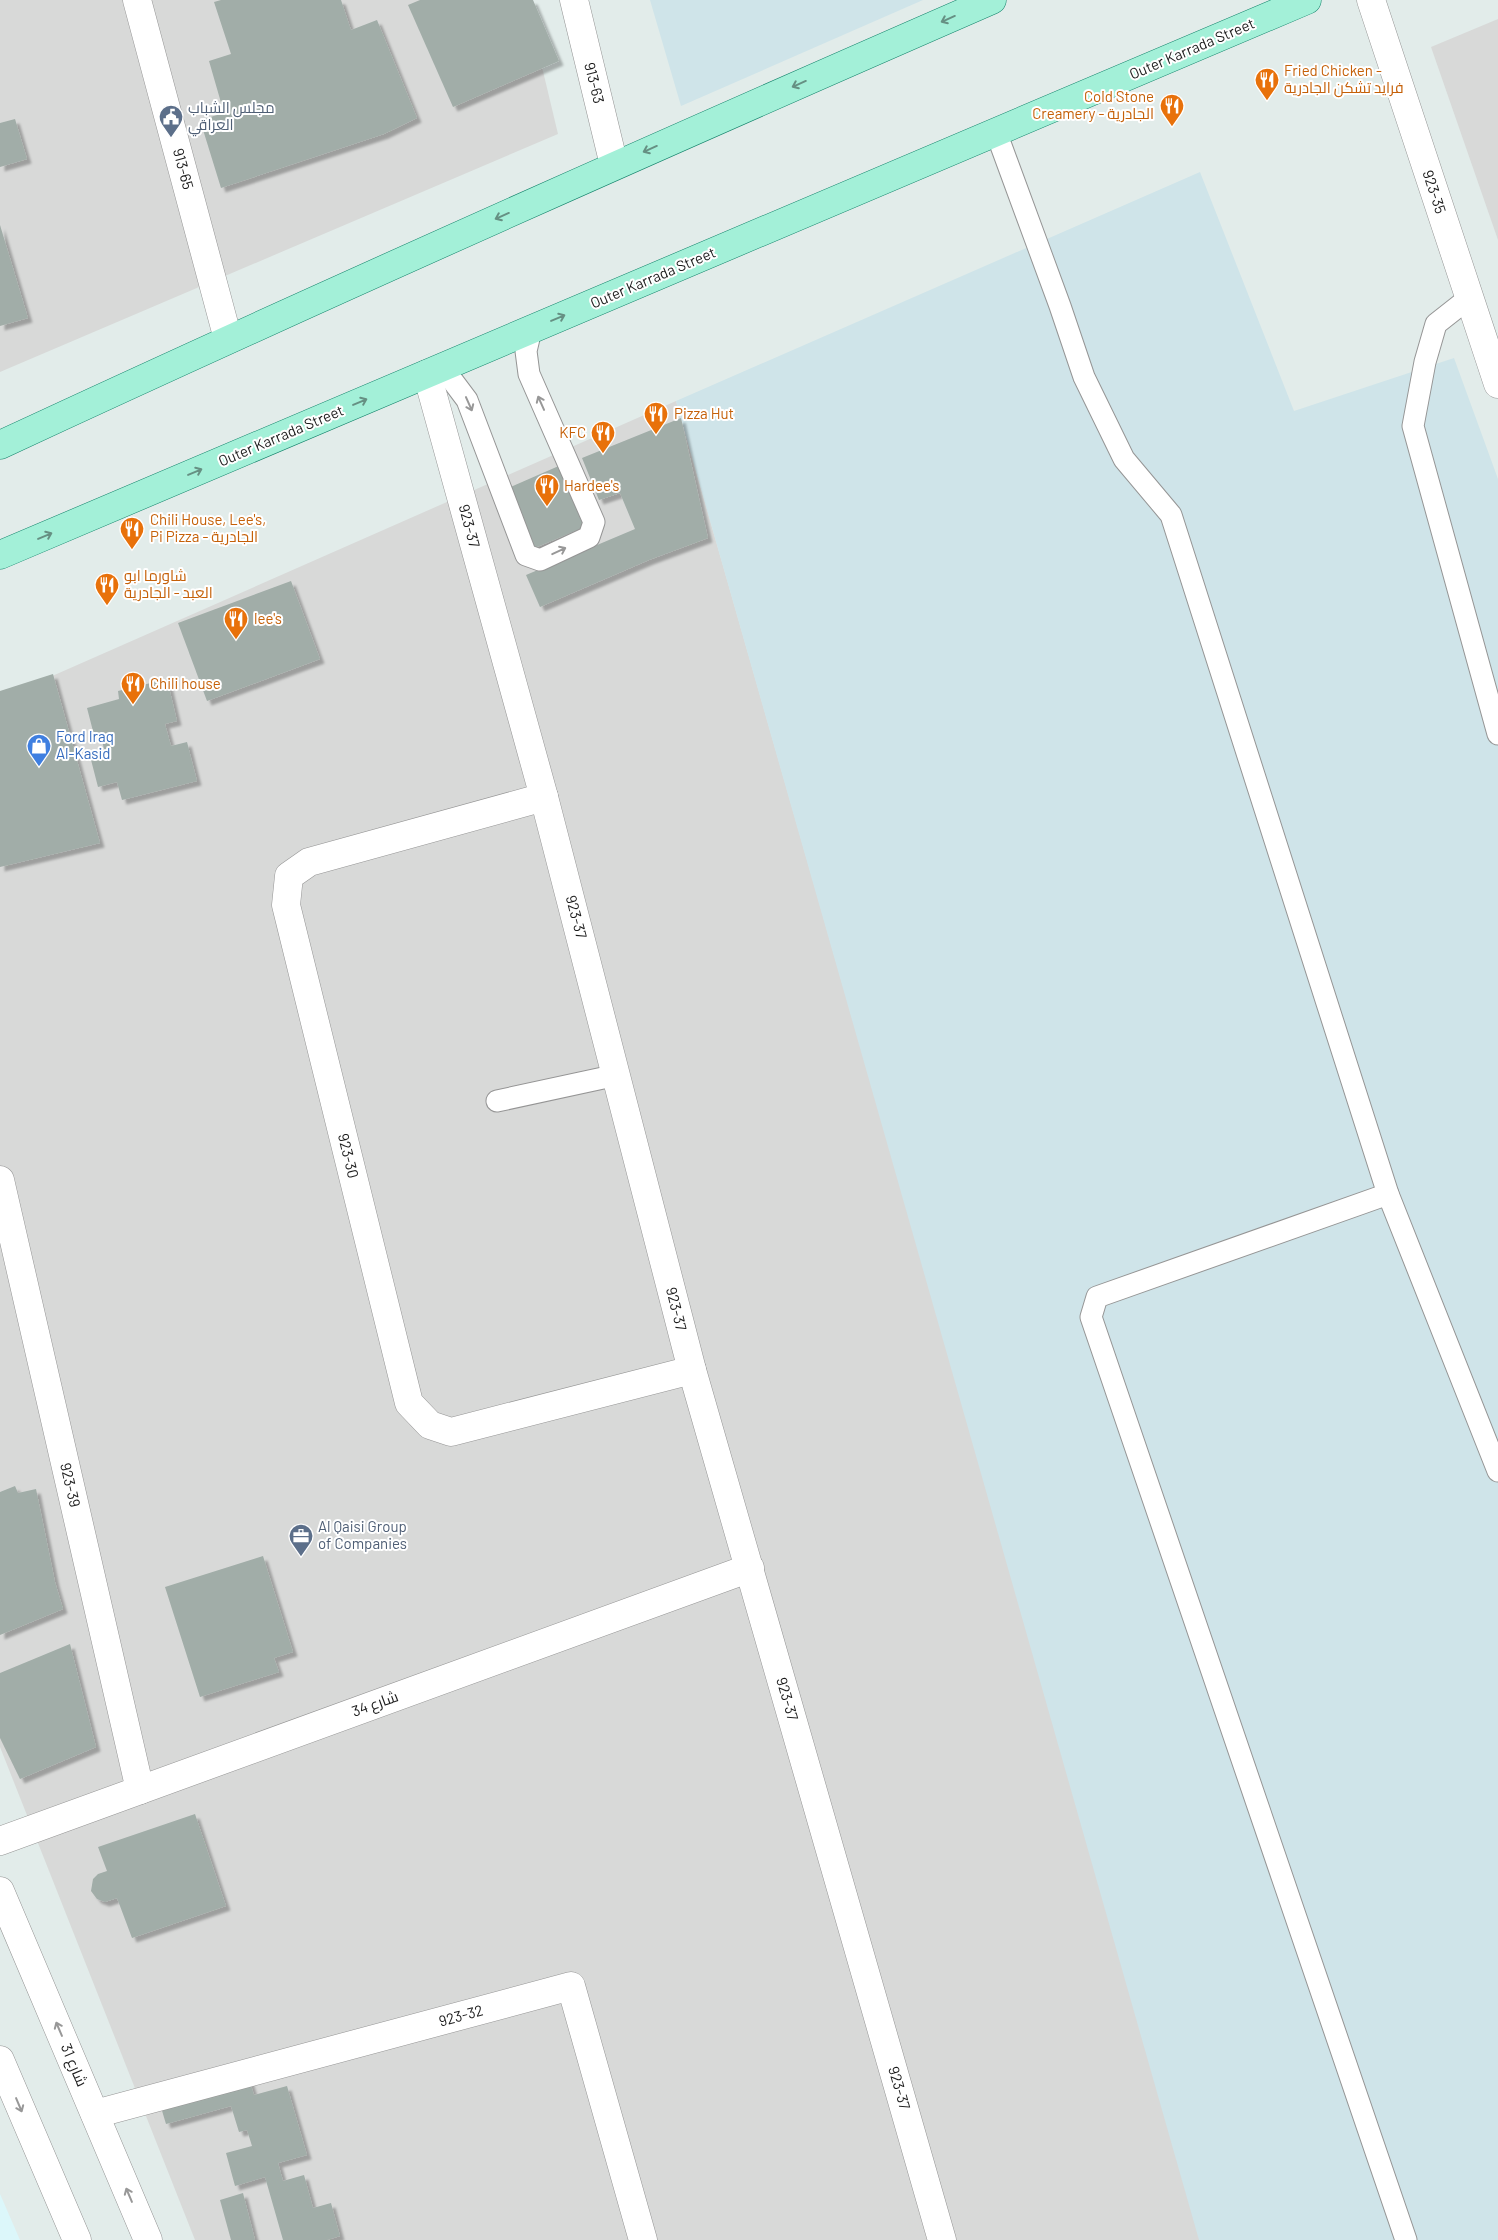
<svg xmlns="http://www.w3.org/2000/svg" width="1498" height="2240" font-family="Barlow,Cairo,sans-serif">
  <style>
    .residential { fill: #d8d9d8 }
    .education { fill: #dcf7fa }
    .farmland { fill: #cfe4e9 }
    .building { fill: #a1ada8; filter: url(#shadow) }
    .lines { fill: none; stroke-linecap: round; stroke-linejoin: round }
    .service-casing { stroke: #959595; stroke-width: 23 }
    .minor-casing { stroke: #959595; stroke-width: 29 }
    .tertiary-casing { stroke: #959595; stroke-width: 29 }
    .primary-casing { stroke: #118169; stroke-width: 29 }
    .service { stroke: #fff; stroke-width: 21 }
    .minor { stroke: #fff; stroke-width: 28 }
    .tertiary { stroke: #fff; stroke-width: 28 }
    .primary { stroke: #a3f0d8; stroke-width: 28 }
    .oneway { stroke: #669083 }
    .oneway2 { stroke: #989898 }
    .labels { text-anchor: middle; stroke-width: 4; stroke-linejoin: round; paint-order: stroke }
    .street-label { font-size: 15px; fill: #1b1b1b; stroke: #fff }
    .food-label { font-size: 15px; fill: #c56008; stroke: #fff; text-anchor: start }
    .service-label { font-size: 15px; fill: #4e5e75; stroke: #fff; text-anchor: start }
    .shop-label { font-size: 15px; fill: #366cbe; stroke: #fff; text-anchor: start }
  </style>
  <defs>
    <filter id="shadow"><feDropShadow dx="4.5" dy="4.5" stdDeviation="1" flood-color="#0004"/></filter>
  </defs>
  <rect width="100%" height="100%" fill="#e2ecea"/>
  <g class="residential">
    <path d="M0,0h526l32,134 -558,238z"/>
    <path d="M1498,19v221l-67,-193z"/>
    <path d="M676,401l525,1839h-1006l-195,-493v-1048z"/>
  </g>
  <path class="education" d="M0,2194l20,46h-20z"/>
  <g class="farmland">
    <path d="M650,0h273l-242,106z"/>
    <path d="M1200,172l94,239 160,-53 44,121v1761h-299l-523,-1839z"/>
  </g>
  <g class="building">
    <path d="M221,0h120l10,30 26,-10 40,98 -33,16 -163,54 -21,-68 24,-7 -15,-52 22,-7 -17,-52z"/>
    <path d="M420,0h113l26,61 -106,46 -45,-102z"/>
    <path d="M15,119l12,40 -27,8v-44z"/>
    <path d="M0,225l28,93 -28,8z"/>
    <path d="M681,418l27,120 -59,22 -109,47 -14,-32 109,-46 -15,-36 -21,7 -17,-42z"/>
    <path d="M561,465l26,61 -55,23 -26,-60z"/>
    <path d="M291,581l29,78 -113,42 -29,-78z"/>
    <path d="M53,674l47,169 -100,24v-176z"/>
    <path d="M167,679l10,42 -12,3 6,22 16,-4 10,39 -75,19 -5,-18 -19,5 -8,-31 15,-3 -5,-20 -6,2 -7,-27 32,-9 -1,-8z"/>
    <path d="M15,1486l3,7 18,-4 19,93 8,27 -63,26v-143z"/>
    <path d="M263,1556l30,96 -19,6 5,14 -79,25 -35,-110z"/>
    <path d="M70,1644l26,103 -76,32 -20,-41v-65z"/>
    <path d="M195,1814l31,92 -94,32 -15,-40 -12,4 -8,-3 -6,-8 2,-12 5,-5 9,-3 -9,-24z"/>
    <path d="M249,2079l5,16 33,-9 20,69 -29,8 5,18 21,-6 9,33 18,-5 9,33 -13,4h-44l-18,-63 -30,9 -9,-33 26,-7 -5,-16 -8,2 -8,-26 -65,18 -6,-20z"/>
    <path d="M243,2193l12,47h-24l-11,-40z"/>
  </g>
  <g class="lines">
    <defs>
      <g id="service">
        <path d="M996,132l64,174 24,71 40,82 47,56 217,679 110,277"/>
        <path d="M1469,298l-33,26 -11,38 -12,64 85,308"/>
        <path d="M436,370l16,10 15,20 59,155 14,5 49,-23 5,-15 -65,-148 -3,-23 5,-21"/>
        <path d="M497,1101l120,-26"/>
        <path d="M1388,1194l-291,103 -6,20 315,923"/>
      </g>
      <g id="minor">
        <path d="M137,0l91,339"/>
        <path d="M574,0l40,165"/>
        <path d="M1371,0l127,384"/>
        <path d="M427,374l117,423 148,573 250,870"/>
        <path d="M544,797l-235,65 -20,14 -3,29 123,498 21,22 21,7 241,-62"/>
        <path d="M0,1180l140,610"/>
        <path d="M0,1841l750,-273"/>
        <path d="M95,2114l476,-128 72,254"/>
      </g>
      <g id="tertiary">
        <path d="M0,1891l148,349"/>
        <path d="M0,2060l77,180"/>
      </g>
      <g id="primary">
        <path d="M0,445c329,-153 660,-300 992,-445"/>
        <path d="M0,555l1307,-555"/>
      </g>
    </defs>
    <use href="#service" class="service-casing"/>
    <use href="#minor" class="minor-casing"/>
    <use href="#tertiary" class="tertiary-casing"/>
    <use href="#primary" class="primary-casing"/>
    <use href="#service" class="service"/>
    <use href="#minor" class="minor"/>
    <use href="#tertiary" class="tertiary"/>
    <use href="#primary" class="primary"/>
  </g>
  <defs><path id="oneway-shaft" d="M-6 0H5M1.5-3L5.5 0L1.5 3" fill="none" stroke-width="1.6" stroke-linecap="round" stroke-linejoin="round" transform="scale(1.25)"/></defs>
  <g class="oneway">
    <use href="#oneway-shaft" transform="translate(948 19) rotate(156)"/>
    <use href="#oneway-shaft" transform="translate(799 84) rotate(156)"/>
    <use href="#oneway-shaft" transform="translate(650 149) rotate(156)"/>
    <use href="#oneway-shaft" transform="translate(502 216) rotate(156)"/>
    <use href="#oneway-shaft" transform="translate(558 318) rotate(-23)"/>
    <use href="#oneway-shaft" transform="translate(360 402) rotate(-23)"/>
    <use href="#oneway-shaft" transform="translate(195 472) rotate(-23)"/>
    <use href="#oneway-shaft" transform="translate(45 536) rotate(-23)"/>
  </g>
  <g class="oneway2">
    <use href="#oneway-shaft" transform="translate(541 403) rotate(-114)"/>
    <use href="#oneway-shaft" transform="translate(469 404) rotate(66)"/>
    <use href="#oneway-shaft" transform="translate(559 551) rotate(-25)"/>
    <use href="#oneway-shaft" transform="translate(59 2029) rotate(-113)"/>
    <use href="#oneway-shaft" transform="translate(19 2105) rotate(67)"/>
    <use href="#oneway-shaft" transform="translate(129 2195) rotate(-113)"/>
  </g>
  <defs>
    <symbol id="restaurant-pin" viewBox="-11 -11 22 30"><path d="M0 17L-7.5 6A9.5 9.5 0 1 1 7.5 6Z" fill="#e8710a" stroke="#fff"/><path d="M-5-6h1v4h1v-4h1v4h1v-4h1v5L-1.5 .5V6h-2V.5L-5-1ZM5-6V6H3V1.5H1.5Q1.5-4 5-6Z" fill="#fff"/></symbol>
    <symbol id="civic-pin" viewBox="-11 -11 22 30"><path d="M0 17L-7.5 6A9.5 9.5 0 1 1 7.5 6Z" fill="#5c6f8a" stroke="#fff"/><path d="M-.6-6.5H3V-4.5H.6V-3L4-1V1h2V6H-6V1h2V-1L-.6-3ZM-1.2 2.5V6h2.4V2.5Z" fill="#fff"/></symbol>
    <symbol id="shop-pin" viewBox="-11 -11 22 30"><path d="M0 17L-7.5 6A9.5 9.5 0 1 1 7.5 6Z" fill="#3f7fe0" stroke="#fff"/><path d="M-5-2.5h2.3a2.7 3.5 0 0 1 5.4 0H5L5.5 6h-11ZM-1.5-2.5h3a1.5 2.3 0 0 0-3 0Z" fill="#fff"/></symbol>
    <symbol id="office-pin" viewBox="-11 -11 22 30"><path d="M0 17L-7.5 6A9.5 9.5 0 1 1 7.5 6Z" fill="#5c6f8a" stroke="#fff"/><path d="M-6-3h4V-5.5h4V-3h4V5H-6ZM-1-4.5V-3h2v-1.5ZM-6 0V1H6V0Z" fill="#fff"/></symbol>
  </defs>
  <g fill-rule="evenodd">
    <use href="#restaurant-pin" x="1253" y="66" width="28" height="38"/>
    <use href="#restaurant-pin" x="1158" y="92" width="28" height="38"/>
    <use href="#civic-pin" x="157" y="103" width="28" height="38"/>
    <use href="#restaurant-pin" x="642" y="400" width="28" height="38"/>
    <use href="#restaurant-pin" x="589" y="419" width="28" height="38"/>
    <use href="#restaurant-pin" x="533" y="472" width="28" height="38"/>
    <use href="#restaurant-pin" x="118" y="515" width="28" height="38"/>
    <use href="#restaurant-pin" x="93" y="571" width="28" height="38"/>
    <use href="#restaurant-pin" x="222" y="605" width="28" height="38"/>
    <use href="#restaurant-pin" x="119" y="670" width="28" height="38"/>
    <use href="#shop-pin" x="25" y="732" width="28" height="38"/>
    <use href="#office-pin" x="287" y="1522" width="28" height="38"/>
  </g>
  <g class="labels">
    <g class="street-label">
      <text transform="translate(1192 49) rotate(-23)" y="5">Outer Karrada Street</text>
      <text transform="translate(594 83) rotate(76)" y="5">913-63</text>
      <text transform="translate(183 169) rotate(75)" y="5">913-65</text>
      <text transform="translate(1434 192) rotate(72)" y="5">923-35</text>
      <text transform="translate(653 278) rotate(-23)" y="5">Outer Karrada Street</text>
      <text transform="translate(281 436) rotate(-23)" y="5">Outer Karrada Street</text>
      <text transform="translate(469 526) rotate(75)" y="5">923-37</text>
      <text transform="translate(576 917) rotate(75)" y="5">923-37</text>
      <text transform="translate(348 1156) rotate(76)" y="5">923-30</text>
      <text transform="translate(676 1309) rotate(76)" y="5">923-37</text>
      <text transform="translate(70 1485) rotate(77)" y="5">923-39</text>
      <text transform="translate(787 1699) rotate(74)" y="5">923-37</text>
      <text transform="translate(375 1704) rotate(-20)" y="5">شارع 34</text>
      <text transform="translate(461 2016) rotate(-15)" y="5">923-32</text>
      <text transform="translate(74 2065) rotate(67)" y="5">شارع 31</text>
      <text transform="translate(899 2088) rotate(74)" y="5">923-37</text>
    </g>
    <g class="food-label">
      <text x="1284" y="76">Fried Chicken -<tspan x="1284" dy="17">فرايد تشكن الجادرية</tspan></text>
      <text x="1154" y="102" text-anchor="end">Cold Stone<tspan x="1154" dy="17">Creamery - الجادرية</tspan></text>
      <text x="674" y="419">Pizza Hut</text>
      <text x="586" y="438" text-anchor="end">KFC</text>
      <text x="564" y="491">Hardee's</text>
      <text x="150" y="525">Chili House, Lee's,<tspan x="150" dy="17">Pi Pizza - الجادرية</tspan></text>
      <text x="124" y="581">شاورما ابو<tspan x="124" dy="17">العبد - الجادرية</tspan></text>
      <text x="254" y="624">lee's</text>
      <text x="150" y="689">Chili house</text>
    </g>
    <g class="service-label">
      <text x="188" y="113">مجلس الشباب<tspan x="188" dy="17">العراقي</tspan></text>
      <text x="318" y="1532">Al Qaisi Group<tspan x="318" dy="17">of Companies</tspan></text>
    </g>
    <g class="shop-label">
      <text x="56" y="742">Ford Iraq<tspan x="56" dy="17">Al-Kasid</tspan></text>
    </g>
  </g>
</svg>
